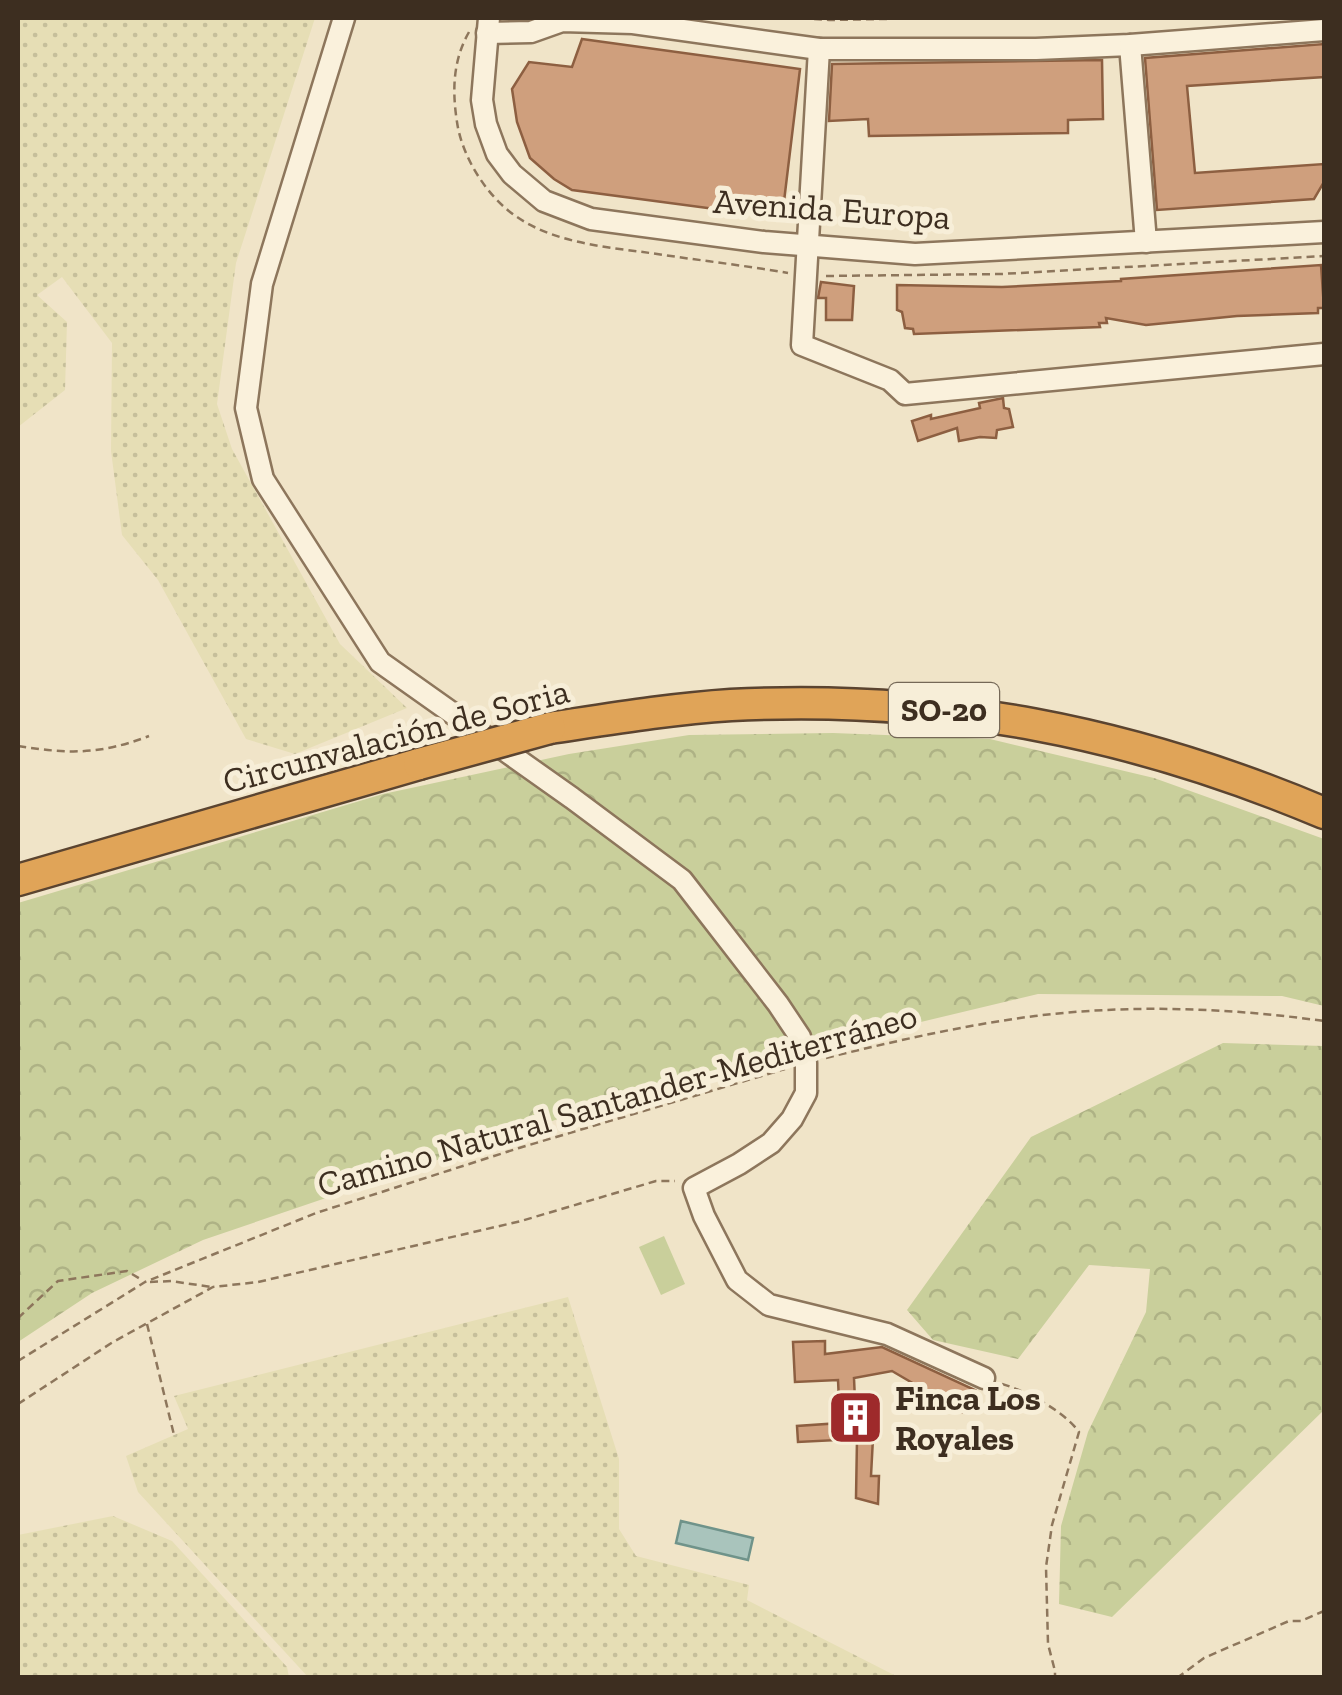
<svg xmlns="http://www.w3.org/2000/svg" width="1342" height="1695" font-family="'Zilla Slab',serif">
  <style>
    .farmland { fill: url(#farmland-dots) }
    .forest { fill: url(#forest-crowns) }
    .park { fill: #c9cf9b }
    .water { fill: #a9c4bc; stroke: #6f938a; stroke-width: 2.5 }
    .building { fill: #cf9f7d; stroke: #8d5f41; stroke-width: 2.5 }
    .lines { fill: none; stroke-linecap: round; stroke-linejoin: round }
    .minor-casing { stroke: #8d765c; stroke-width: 25 }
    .highway-casing { stroke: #5b4430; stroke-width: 35 }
    .path { stroke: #8d765c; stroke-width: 2.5; stroke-dasharray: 8 5; stroke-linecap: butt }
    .minor { stroke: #faf1dc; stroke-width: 20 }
    .highway { stroke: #e0a458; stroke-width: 30 }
    .highway-bridge-casing { stroke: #5b4430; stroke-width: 35; stroke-linecap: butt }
    .highway-bridge { stroke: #e0a458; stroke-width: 30 }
    .labels { text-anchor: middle; stroke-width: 10; stroke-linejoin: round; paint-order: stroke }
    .shield { fill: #f7eed8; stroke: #756857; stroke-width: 2.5 }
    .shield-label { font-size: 32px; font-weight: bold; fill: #3d2e20 }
    .street-label { font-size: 35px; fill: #3d2e20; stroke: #f7eed8 }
    .poi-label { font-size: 35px; font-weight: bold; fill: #3d2e20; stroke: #f7eed8; text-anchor: start }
  </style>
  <defs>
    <pattern id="farmland-dots" width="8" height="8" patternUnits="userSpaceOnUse" patternTransform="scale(2.5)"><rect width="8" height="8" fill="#e6deb5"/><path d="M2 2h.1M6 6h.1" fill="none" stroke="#c6bf9b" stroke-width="1.8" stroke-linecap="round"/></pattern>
    <pattern id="forest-crowns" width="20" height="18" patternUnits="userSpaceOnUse" patternTransform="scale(2.5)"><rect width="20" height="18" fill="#c9cf9b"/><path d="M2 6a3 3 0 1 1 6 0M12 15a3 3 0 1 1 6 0" fill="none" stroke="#aeb285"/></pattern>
  </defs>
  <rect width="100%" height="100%" fill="#f0e4c8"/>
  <g class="farmland">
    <path d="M18,18h297l-79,245 -19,141 15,45 108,195 67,64 -112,46 -49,-15 -88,-159 -36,-45 -11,-84 1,-108 -50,-66 -25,18 30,27 -2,68 -47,37z"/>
    <path d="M568,1297l51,162v70l17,27 113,29 -2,15 151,77h-590l-170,-185 -12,-36 62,-27 -14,-33z"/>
    <path d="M113,1516l59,25 115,126 2,10h-271v-142z"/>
  </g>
  <g class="forest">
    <path d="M833,733l157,6 164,39 170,61v167l-42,-10 -244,-2 -180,43 -300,82 -355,121 -111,53 -74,49v-439l365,-109 186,-40 120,-19z"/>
    <path d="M1223,1043l101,3v364l-212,207 -53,-13 2,-78 27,-94 58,-120 4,-43 -61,-4 -71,94 -85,-19 -26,-30 124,-173z"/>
  </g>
  <path class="park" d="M664,1236l21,48 -24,11 -22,-48z"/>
  <path class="water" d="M681,1521l72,17 -5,22 -72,-17z"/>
  <g class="building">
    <path d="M582,39l218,30 -18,149 -210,-28 -18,-11 -24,-21 -13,-36 -5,-33 17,-27 43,5z"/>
    <path d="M1324,44v33l-137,9 8,87 129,-9v18l-10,17 -157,11 -12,-152z"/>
    <path d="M1102,60l1,59 -35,1v13l-199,3 -1,-17 -39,2 3,-57z"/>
    <path d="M1321,265l3,43h-6v5l-81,3 -91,9 -40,-7 1,5h-8l1,4 -186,7 -1,-5 -8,-1 -3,-16 -5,-2v-25l105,2 119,-6v-2z"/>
    <path d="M821,282l33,4 -2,34h-26v-22h-8z"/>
    <path d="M1003,398l1,10 5,1 4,18 -16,3 -1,8 -16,-1 -21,4 -2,-13 -39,13 -6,-20 19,-6v4l49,-11 -1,-5z"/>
    <path d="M825,1341v13l57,-7 93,43 -13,22 -70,-41 -38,7 1,23h16l2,37 -2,38h8l-1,28 -22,-6 1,-59 -59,3 -1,-16 43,-3 -2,-43 -43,2 -2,-40z"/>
  </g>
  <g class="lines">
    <defs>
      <g id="minor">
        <path d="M344,18l-82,266 -16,124 17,71 117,183 192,136 110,82 96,124 22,33 6,26v30l-14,26 -21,24 -32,21 -45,24 10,28 33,64 32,25 118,29 97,44"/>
        <path d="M489,18l-7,82 4,24 11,30 15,20 32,27 47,18 173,23 151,12 409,-22"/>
        <path d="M487,33l44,-1 31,-11 71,2 186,26h217l94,-4 194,-15"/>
        <path d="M1130,45l16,197"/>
        <path d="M819,49l-17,296 88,35 15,14 419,-40"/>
      </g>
      <g id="highway">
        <path d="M550,728c60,-9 120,-19 181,-23 210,-11 401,27 593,108"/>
        <path d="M18,880l401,-116"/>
      </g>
    </defs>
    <use href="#minor" class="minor-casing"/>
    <use href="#highway" class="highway-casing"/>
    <g class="path">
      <path d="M801,18l28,2 105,-2"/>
      <path d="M469,32c-16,28 -17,58 -12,90 5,35 30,75 60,95 38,26 89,30 133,36 46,7 92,12 138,20"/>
      <path d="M826,276l175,-2 323,-18"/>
      <path d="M18,746c51,8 81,9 131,-10"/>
      <path d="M826,1058c69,-17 139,-33 209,-42 96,-12 195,-8 289,5"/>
      <path d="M150,1282l21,-1 40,6"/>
      <path d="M18,1318l40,-37 69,-10 15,9"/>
      <path d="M147,1324l27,111"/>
      <path d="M18,1361l127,-79 171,-69 203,-65 266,-79"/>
      <path d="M1002,1384c24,7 62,27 77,48l-27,93 -6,42 2,77 7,27v7"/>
      <path d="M18,1404l95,-62 100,-55 45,-5 263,-61 135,-40h19"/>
      <path d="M1177,1678l27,-20 85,-37h12l23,-10"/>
    </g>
    <use href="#minor" class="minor"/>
    <use href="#highway" class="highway"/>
    <defs>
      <path id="highway-bridge" d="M419,764l131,-36"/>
    </defs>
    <use href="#highway-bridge" class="highway-bridge-casing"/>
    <use href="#highway-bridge" class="highway-bridge"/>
  </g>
  <defs>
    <symbol id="building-square" viewBox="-11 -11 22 22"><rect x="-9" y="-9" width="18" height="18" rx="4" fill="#9e2a2b" stroke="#f7eed8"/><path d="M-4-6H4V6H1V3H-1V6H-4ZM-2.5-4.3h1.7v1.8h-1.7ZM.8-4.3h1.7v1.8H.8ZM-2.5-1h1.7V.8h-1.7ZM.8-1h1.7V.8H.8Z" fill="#fff"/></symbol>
  </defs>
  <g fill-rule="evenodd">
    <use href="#building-square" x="824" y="1386" width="63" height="63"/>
  </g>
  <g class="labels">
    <rect class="shield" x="889" y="683" width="110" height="54" rx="8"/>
    <g class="shield-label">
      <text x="944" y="721">SO-20</text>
    </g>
    <g class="street-label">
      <text transform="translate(832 209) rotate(4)" y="12">Avenida Europa</text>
      <text transform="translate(396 736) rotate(-15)" y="12">Circunvalación de Soria</text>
      <text transform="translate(617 1100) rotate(-16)" y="12">Camino Natural Santander-Mediterráneo</text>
    </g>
    <g class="poi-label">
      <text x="895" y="1410">Finca Los<tspan x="895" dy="40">Royales</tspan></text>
    </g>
  </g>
  <rect width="1342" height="1695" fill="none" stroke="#3d2e20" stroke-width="40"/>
</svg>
